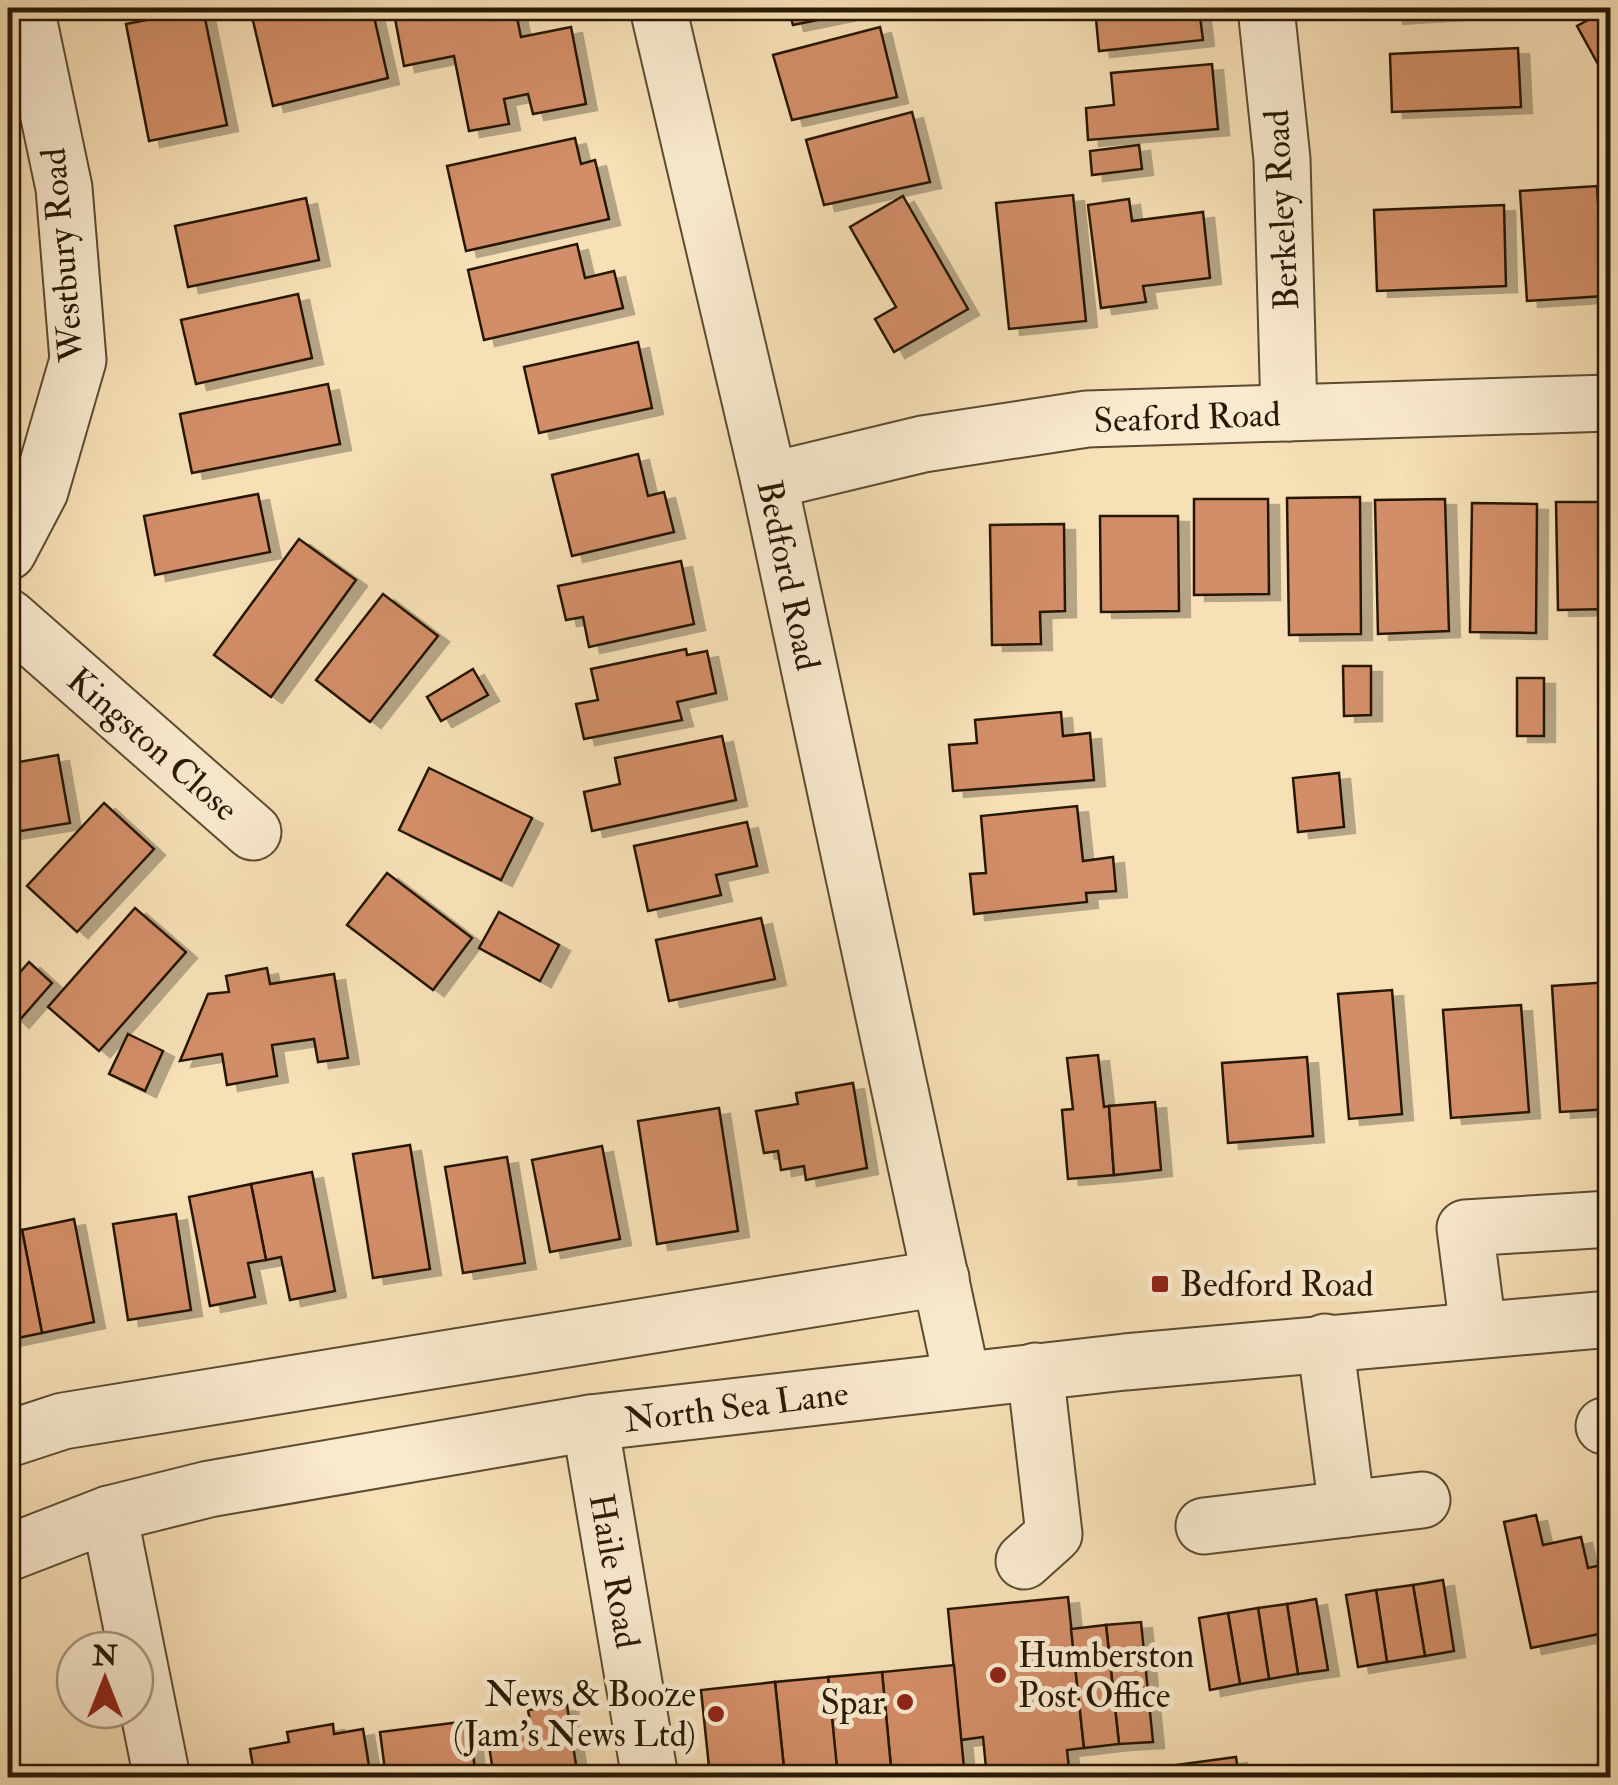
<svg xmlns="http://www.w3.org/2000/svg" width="1618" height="1785" font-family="'IM FELL Double Pica',serif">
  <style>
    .building { fill: #d28e67; stroke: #281904; stroke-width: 2.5; filter: url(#shadow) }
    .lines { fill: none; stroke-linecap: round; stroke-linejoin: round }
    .minor-casing { stroke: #5c4b30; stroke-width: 59 }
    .minor { stroke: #faebd0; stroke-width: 55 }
    .poi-dot { fill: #8f2418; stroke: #faebd0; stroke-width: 4 }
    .labels { text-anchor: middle; stroke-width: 10; stroke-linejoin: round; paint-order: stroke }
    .street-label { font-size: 35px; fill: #281904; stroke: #faebd0 }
    .poi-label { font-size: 35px; fill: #281904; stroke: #faebd0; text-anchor: start }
  </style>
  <defs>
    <filter id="shadow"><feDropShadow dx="11" dy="6" stdDeviation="0" flood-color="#0004"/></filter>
  </defs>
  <rect width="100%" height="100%" fill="#f7e0b6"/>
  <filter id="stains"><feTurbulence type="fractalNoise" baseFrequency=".002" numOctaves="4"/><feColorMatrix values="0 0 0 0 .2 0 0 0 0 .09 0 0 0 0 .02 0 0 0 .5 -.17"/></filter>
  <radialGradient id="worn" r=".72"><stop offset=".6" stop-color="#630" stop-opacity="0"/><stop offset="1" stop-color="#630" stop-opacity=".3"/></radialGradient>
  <g class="building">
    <path d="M250,8h122l16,70 -115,28z"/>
    <path d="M393,8h122l6,29 50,-10 15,77 -53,10 -5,-20 -24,5 5,25 -40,7 -15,-75 -50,10z"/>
    <path d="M788,8h88l-83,17z"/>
    <path d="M1095,8h104l4,32 -104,11z"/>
    <path d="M1392,8h122v2l-122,8z"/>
    <path d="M1610,8v78l-33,-60z"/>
    <path d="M203,9l24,116 -78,16 -23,-117z"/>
    <path d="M880,27l17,70 -105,23 -19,-65z"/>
    <path d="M1518,48l3,59 -129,5 -2,-58z"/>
    <path d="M1212,64l6,65 -130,11 -2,-32 28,-3 -3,-32z"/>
    <path d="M912,112l18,70 -106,23 -18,-65z"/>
    <path d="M575,138l6,26 14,-4 14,59 -143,32 -19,-85z"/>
    <path d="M1139,145l3,24 -50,6 -2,-24z"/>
    <path d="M1597,186l7,110 -77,5 -7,-110z"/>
    <path d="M1073,195l13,126 -77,8 -13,-126z"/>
    <path d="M903,196l65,113 -74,43 -19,-33 21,-12 -46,-80z"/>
    <path d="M306,198l13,62 -131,27 -13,-61z"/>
    <path d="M1129,199l3,22 71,-9 7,66 -67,8 3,16 -45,6 -13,-103z"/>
    <path d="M1504,205l2,81 -129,5 -3,-81z"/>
    <path d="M577,244l8,34 29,-7 9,37 -139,32 -16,-70z"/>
    <path d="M298,294l14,64 -116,26 -15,-64z"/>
    <path d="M638,342l14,66 -113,25 -15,-66z"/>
    <path d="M328,384l12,60 -148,29 -12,-59z"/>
    <path d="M638,454l10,42 16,-4 10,40 -102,24 -20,-81z"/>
    <path d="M258,494l12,58 -115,23 -11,-59z"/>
    <path d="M1360,497l1,137 -72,1 -2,-137z"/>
    <path d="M1194,499h74l1,95 -75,1z"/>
    <path d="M1445,499l4,132 -71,3 -3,-134z"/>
    <path d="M1556,502h54v107l-52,1z"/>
    <path d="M1472,503l65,1 -1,129 -66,-1z"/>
    <path d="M1100,516h78l1,95 -78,1z"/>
    <path d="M1064,524l1,87 -25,1 1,32 -49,1 -2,-120z"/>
    <path d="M299,539l57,41 -85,117 -57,-42z"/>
    <path d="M681,561l13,63 -105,23 -6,-30 -17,3 -8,-34z"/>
    <path d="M383,594l55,42 -68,86 -54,-42z"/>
    <path d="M686,649l1,6 20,-4 9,42 -39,9 5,18 -98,19 -8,-35 22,-4 -7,-31z"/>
    <path d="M1343,666h28v49l-27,1z"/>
    <path d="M473,669l15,26 -47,26 -14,-24z"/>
    <rect x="1517" y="678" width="27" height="58"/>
    <path d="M1061,712l2,24 27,-3 4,47 -141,11 -4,-46 28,-2 -2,-23z"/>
    <path d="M722,736l14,64 -144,31 -8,-39 36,-8 -5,-26z"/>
    <path d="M58,755l12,68 -62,10v-69z"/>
    <path d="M429,768l103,50 -31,62 -102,-50z"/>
    <path d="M1339,773l5,54 -46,5 -5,-54z"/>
    <path d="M104,803l50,46 -77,83 -50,-46z"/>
    <path d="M1077,806l6,55 30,-4 3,34 -30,2 1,9 -113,12 -4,-40 16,-1 -5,-57z"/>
    <path d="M747,822l10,44 -41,9 5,20 -73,16 -14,-65z"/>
    <path d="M387,873l85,65 -39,52 -86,-65z"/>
    <path d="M135,908l51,44 -87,99 -51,-44z"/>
    <path d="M499,912l60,33 -19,36 -61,-33z"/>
    <path d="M761,918l14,61 -106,22 -13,-61z"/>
    <path d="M29,962l23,21 -34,39 -10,-10v-26z"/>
    <path d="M267,968l3,16 64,-10 14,84 -30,4 -4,-23 -42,6 5,31 -50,9 -5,-31 -42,7 28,-67 21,-2 -3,-16z"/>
    <path d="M1610,982v127l-50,3 -8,-126z"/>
    <path d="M1392,990l10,124 -53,5 -11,-125z"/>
    <path d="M1521,1005l8,107 -78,6 -8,-108z"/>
    <path d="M128,1034l35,17 -18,40 -36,-17z"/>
    <path d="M1098,1055l6,52 5,-1 5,69 -46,4 -6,-69 11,-1 -6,-51z"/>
    <path d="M1307,1057l6,79 -85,7 -6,-80z"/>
    <path d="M853,1083l14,85 -61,12 -2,-14 -23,4 -3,-19 -14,2 -8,-42 42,-7 -2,-11z"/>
    <path d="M1155,1102l6,68 -47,5 -5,-69z"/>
    <path d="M719,1108l19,123 -81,13 -19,-123z"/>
    <path d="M410,1145l20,124 -57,9 -20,-124z"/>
    <path d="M602,1146l18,93 -70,13 -18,-92z"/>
    <path d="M507,1157l18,106 -62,10 -18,-106z"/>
    <path d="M312,1172l23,119 -45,9 -9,-43 -15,3 -15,-76z"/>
    <path d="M251,1184l15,76 -18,3 7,34 -45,9 -21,-109z"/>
    <path d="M176,1214l15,96 -63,10 -15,-96z"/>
    <path d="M74,1219l20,103 -52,11 -20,-103z"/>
    <path d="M22,1230l20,103 -34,7v-108z"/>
    <path d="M1536,1515l7,30 38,-8 7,31 22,-5v88l-6,-18 -73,15 -27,-126z"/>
    <path d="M1443,1580l11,71 -29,5 -12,-71z"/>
    <path d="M1413,1585l12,71 -38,6 -11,-72z"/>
    <path d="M1376,1590l11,72 -29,5 -12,-72z"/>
    <path d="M1068,1597l16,151 -17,2 3,28h-83l-4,-41 -22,3 -13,-131z"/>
    <path d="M1316,1599l12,71 -30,4 -11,-70z"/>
    <path d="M1287,1604l11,70 -29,5 -11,-71z"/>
    <path d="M1258,1608l11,71 -29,5 -12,-71z"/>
    <path d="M1228,1613l12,71 -30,6 -11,-72z"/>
    <path d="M1141,1622l12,120 -34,2 -13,-119z"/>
    <path d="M1106,1625l13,119 -35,4 -13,-119z"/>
    <path d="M954,1665l11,113h-73l-10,-106z"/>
    <path d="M882,1672l10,106h-32l-1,-9 -22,2 -9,-94z"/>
    <path d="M828,1677l10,101h-53l-10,-96z"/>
    <path d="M775,1682l10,96h-69l-1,-12 -6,1 -8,-77z"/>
    <path d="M567,1705l11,73h-84l-7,-45 44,-7 -3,-16z"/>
    <path d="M469,1721l7,57h-90l-6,-46z"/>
    <path d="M333,1724l1,10 29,-5 8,49h-116l-5,-29 39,-7 -2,-10z"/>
    <path d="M1236,1757l3,21h-77l-1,-11z"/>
  </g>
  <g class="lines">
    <defs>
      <g id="minor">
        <path d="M658,8l111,473 193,898"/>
        <path d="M1266,8l16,151 7,254"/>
        <path d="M769,481l154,-37 164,-25 523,-16"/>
        <path d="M8,552l32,-61 38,-131 -14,-172 -38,-180"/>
        <path d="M8,617l245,215"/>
        <path d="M1478,1329l-13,-101 145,-9"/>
        <path d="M1325,1342l22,167"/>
        <path d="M590,1423l60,355"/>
        <path d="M1604,1426h6"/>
        <path d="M8,1439l55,-18 878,-143"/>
        <path d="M109,1514l53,264"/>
        <path d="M1204,1526l218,-26"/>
        <path d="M8,1553l101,-39 100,-25 381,-66 535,-61 485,-43"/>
        <path d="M1024,1561l30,-27 -19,-163"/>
      </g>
    </defs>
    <use href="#minor" class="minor-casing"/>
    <use href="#minor" class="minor"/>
  </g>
  <g class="poi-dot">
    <rect x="1150" y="1274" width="20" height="20" rx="5"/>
    <circle cx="998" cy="1675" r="10"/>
    <circle cx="905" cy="1702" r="10"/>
    <circle cx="716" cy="1714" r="10"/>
  </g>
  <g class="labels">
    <g class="street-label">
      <text transform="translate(1281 210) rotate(-93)" y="12">Berkeley Road</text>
      <text transform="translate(62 255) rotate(-95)" y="12">Westbury Road</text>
      <text transform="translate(1187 417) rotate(-2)" y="12">Seaford Road</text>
      <text transform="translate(789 575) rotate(78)" y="12">Bedford Road</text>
      <text transform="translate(153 744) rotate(41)" y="12">Kingston Close</text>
      <text transform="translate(736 1406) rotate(-7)" y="12">North Sea Lane</text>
      <text transform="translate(615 1571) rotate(80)" y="12">Haile Road</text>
    </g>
    <g class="poi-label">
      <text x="1180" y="1296">Bedford Road</text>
      <text x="1018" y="1667">Humberston<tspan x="1018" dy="40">Post Office</tspan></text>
      <text x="696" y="1706" text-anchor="end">News &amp; Booze<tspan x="696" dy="40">(Jam's News Ltd)</tspan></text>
      <text x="885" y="1714" text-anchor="end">Spar</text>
    </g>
  </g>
  <rect width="1618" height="1785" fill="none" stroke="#f7e0b6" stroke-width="40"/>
  <rect x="10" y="10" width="1598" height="1765" fill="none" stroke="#281904" stroke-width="5"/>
  <rect x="20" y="20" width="1578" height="1745" fill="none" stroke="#281904" stroke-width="2.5"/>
  <g transform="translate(105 1680)"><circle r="48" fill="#faebd0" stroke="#a6977e" stroke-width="2.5"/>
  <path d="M0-8L18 38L0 25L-18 38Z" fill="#8f2418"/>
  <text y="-15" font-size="28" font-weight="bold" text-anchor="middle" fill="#281904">N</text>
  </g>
  <rect width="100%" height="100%" filter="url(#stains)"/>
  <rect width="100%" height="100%" fill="url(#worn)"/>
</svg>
